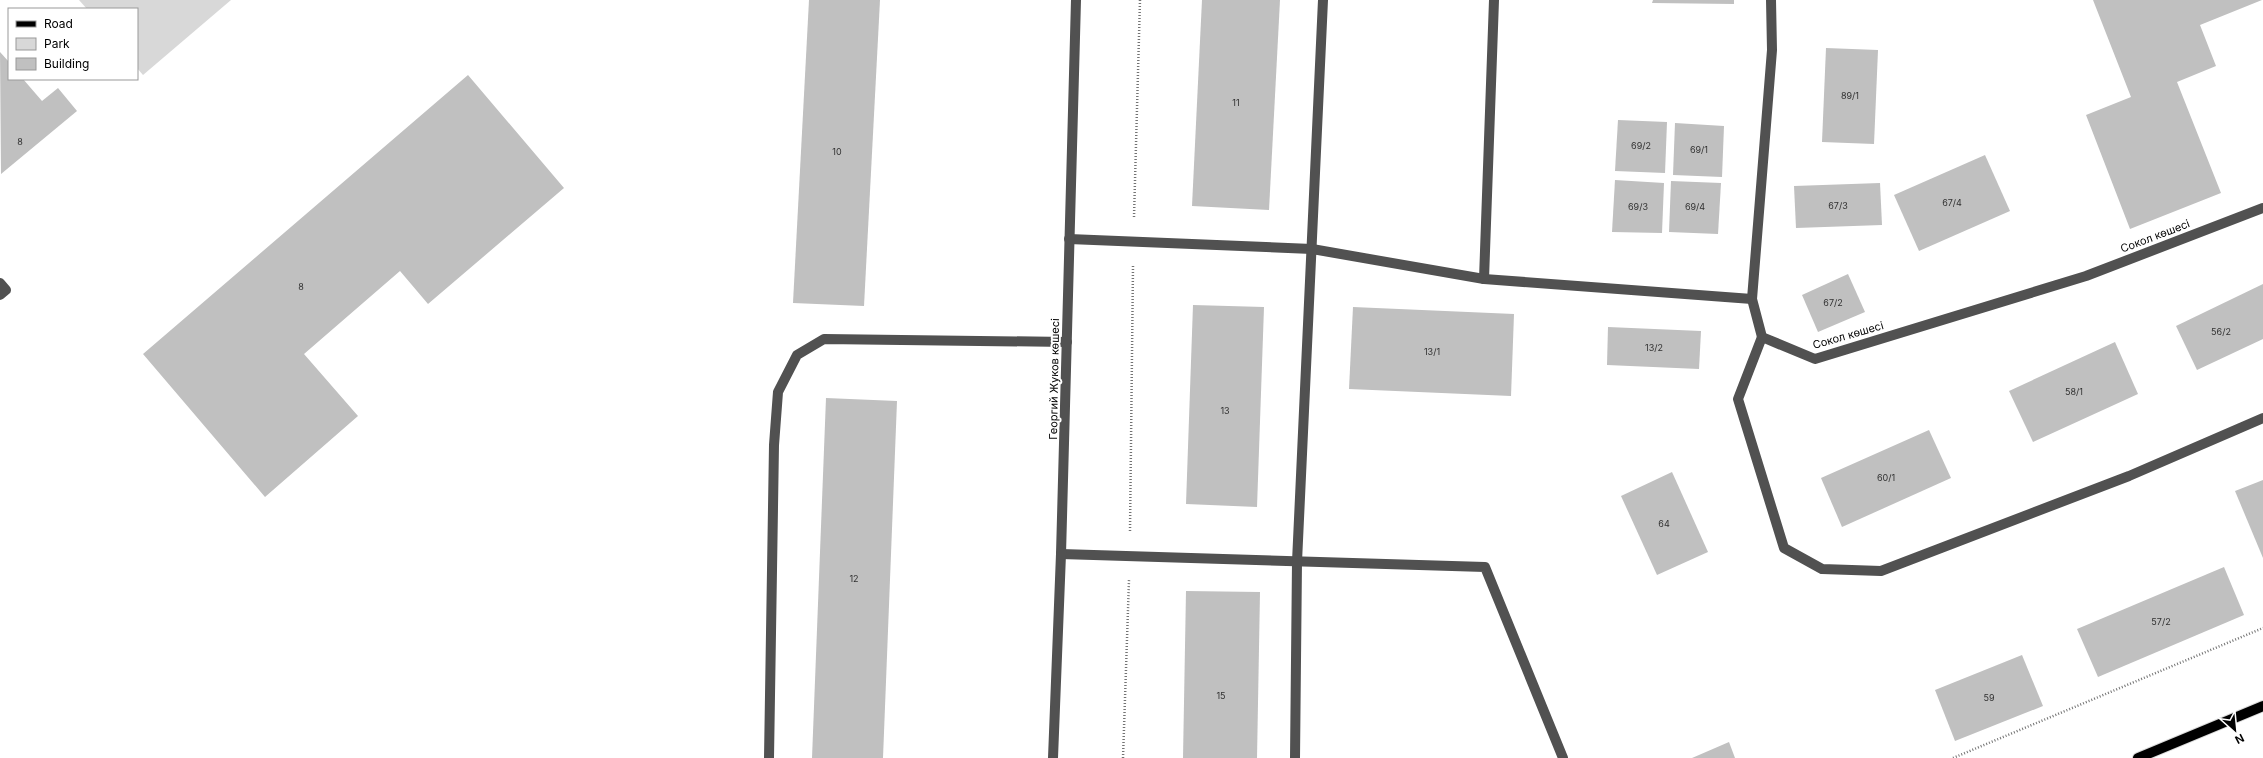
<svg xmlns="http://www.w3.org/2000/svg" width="2263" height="758" font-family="Inter,sans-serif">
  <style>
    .green { fill: #d8d8d8 }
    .building { fill: #c0c0c0 }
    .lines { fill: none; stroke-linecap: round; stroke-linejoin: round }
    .major-casing { stroke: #dbdbdb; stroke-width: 12 }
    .path { stroke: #737373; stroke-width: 2.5; stroke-dasharray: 1 2; stroke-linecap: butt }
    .minor { stroke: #515151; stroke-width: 10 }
    .major { stroke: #000; stroke-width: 10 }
    .labels { text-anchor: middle; stroke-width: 4; stroke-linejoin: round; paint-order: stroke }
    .number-label { font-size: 9px; fill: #303030 }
    .street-label { font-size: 11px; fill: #000; stroke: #fff }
  </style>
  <rect width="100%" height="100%" fill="#fff"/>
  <path class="green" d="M79,0h152l-88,75 -6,-7v-59h-50z"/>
  <g class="building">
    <path d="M809,0h71l-16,306 -71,-3z"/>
    <path d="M1202,0h78l-11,210 -77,-4z"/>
    <path d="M1653,0h81v4l-82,-1z"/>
    <path d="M2093,0h169l-62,25 16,41 -39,16 44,111 -91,36 -44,-114 45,-18z"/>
    <path d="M1826,48l52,2 -4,94 -52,-2z"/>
    <path d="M0,52l9,10v17h14l19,22 16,-13 19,23 -76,63z"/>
    <path d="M468,75l96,113 -136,116 -28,-33 -96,83 54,62 -93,81 -122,-143z"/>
    <path d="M1618,120l49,2 -2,51 -50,-2z"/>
    <path d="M1675,123l49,3 -2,51 -49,-2z"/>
    <path d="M1985,155l25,56 -91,40 -25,-56z"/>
    <path d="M1615,180l49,3 -2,50 -50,-1z"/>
    <path d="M1671,181l50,2 -3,51 -49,-2z"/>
    <path d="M1880,183l2,42 -86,3 -2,-42z"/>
    <path d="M1848,274l17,38 -47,20 -16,-37z"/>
    <path d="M2263,284v55l-66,31 -21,-44z"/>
    <path d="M1193,305l71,2 -7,200 -71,-3z"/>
    <path d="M1353,307l161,7 -3,82 -162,-7z"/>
    <path d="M1608,327l93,4 -2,38 -92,-4z"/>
    <path d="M2115,342l23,52 -105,48 -24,-51z"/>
    <path d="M826,398l71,3 -14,357h-71z"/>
    <path d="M1929,430l22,48 -109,49 -21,-49z"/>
    <path d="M1672,472l36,80 -51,23 -36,-79z"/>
    <path d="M2263,480v78l-28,-67z"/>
    <path d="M2224,567l20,48 -146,62 -21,-48z"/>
    <path d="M1186,591l74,1 -3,166h-74z"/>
    <path d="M2022,655l21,51 -88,35 -20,-51z"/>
    <path d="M1729,742l6,16h-43z"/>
  </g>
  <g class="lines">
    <defs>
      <path id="major" d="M2138,758l125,-52"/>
    </defs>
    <use href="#major" class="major-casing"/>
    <g class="path">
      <path d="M1134,217l6,-217"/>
      <path d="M1130,531l3,-265"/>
      <path d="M1123,758l6,-178"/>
      <path d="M1953,758l310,-130"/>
    </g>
    <g class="minor">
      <path d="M1771,0l1,50 -20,249 10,38 53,22 271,-83 177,-68"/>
      <path d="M1069,239l243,10 172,30 268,20"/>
      <path d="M1484,279l10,-279"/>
      <path d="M0,283l6,7 -6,5"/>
      <path d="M1762,337l-24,62 46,149 38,21 59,2 248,-95 134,-58"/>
      <path d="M1061,554l424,13 78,191"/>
      <path d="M769,758l5,-313 4,-53 19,-37 27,-16 243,3"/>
      <path d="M1053,758l8,-204 15,-554"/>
      <path d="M1295,758l2,-196 26,-562"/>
    </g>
    <use href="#major" class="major"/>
  </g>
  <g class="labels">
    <g class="number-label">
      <text x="1850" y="99">89/1</text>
      <text x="1236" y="106">11</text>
      <text x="20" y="145">8</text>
      <text x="1641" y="149">69/2</text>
      <text x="1699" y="153">69/1</text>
      <text x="837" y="155">10</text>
      <text x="1952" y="206">67/4</text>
      <text x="1838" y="209">67/3</text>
      <text x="1638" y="210">69/3</text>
      <text x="1695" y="210">69/4</text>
      <text x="301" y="290">8</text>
      <text x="1833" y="306">67/2</text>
      <text x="2221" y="335">56/2</text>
      <text x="1654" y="351">13/2</text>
      <text x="1432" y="355">13/1</text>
      <text x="2074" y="395">58/1</text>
      <text x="1225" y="414">13</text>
      <text x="1886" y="481">60/1</text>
      <text x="1664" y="527">64</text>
      <text x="854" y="582">12</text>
      <text x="2161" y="625">57/2</text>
      <text x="1221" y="699">15</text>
      <text x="1989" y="701">59</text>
    </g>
    <g class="street-label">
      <text transform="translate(2155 236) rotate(-21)" y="4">Сокол көшесі</text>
      <text transform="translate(1848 335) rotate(-16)" y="4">Сокол көшесі</text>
      <text transform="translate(1054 379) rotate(-89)" y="4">Георгий Жуков көшесі</text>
    </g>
  </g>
  <rect x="8" y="8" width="130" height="72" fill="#ffffff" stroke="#999999"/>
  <rect x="16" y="21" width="20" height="6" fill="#000000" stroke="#999999"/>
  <text x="44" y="28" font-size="12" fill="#000000">Road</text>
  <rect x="16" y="38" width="20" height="12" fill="#d8d8d8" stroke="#999999"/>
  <text x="44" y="48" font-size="12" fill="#000000">Park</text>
  <rect x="16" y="58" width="20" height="12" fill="#c0c0c0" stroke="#999999"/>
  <text x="44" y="68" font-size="12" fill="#000000">Building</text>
  <g transform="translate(2235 730) rotate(153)" stroke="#ffffff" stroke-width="3" paint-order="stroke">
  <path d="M0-3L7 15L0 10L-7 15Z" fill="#000000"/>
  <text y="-6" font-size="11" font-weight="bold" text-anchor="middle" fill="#000000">N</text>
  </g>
</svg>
